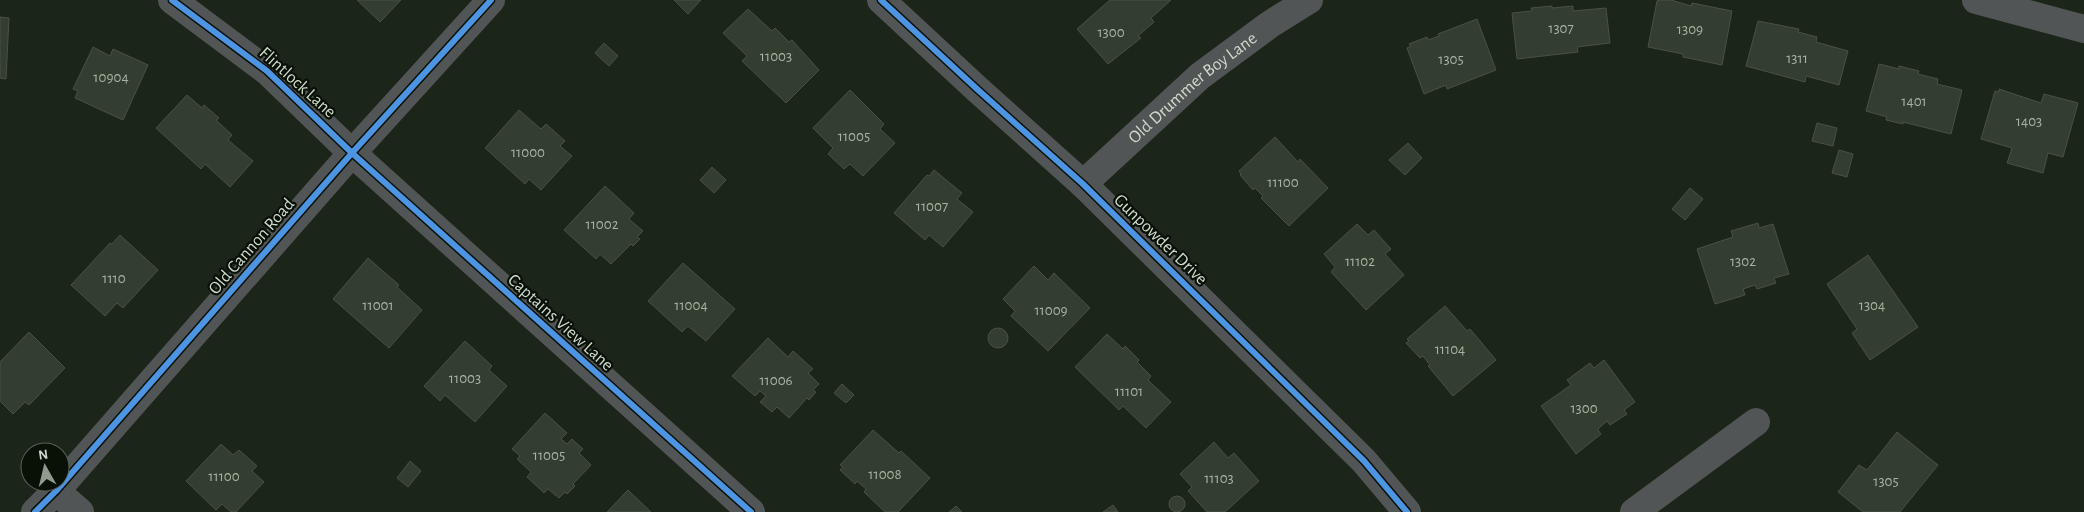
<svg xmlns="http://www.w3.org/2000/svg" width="2084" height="512" font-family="'Alegreya Sans',sans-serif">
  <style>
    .building { fill: #333d30; stroke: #495146 }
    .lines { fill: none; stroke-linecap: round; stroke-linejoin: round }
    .minor { stroke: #525556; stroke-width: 28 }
    .cycleway-casing { stroke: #091107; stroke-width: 9 }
    .cycleway { stroke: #4d94e3; stroke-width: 6 }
    .labels { text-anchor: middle; stroke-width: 4.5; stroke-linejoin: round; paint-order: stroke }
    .number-label { font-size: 15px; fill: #a7b3a4 }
    .street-label { font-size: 18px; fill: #cedacb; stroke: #091107 }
  </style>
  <rect width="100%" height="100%" fill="#1c2519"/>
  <g class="building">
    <path d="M357,0h44l-21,22z"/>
    <path d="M674,0h27l-13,14z"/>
    <path d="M1110,0h61l-20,18 3,4 -16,14 3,2 -33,26 -31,-35z"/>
    <path d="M1660,0h11l20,6 1,-3 40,8 -10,54 -39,-8v-3l-35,-7 9,-46z"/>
    <path d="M1552,6v2l21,-2v5l33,-3 4,35 -33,4 1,5 -61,7 -5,-46 20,-2 -1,-3z"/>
    <path d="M748,9l24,22 3,-3 14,14 3,-2 27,30 -33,33 -44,-42 5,-5 -24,-23z"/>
    <path d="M0,17l9,1 -3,61 -6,-1z"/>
    <path d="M1477,19l19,51 -49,19 -1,-4 -22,9 -17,-46 4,-2 -2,-2 18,-7 1,3 11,-4 -1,-2z"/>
    <path d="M1758,21l41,8 -1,3 19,5 -1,5 32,9 -9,34 -33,-9 -1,6 -59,-16z"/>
    <path d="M604,43l14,13 -9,10 -14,-13z"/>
    <path d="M93,47l17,9 3,-7 35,16 -25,55 -48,-22 3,-7 -5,-2z"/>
    <path d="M1879,64l20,5v-3l20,5 -1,3 20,5 -1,5 25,6 -11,44 -48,-12v2l-17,-4 1,-3 -21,-6z"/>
    <path d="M1999,89l42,14 3,-9 34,9 -15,54 -15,-4 -5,20 -36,-10 5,-15 -31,-9 14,-48 4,1z"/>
    <path d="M850,90l34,34 -4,5 15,14 -32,33 -13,-12 -6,5 -16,-15 5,-6 -20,-20z"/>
    <path d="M187,95l15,13 2,-3 15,13 -3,2 16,15 -4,5 25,21 -23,26 -25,-23 -4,5 -45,-41z"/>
    <path d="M519,110l22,19 5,-5 19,17 -5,5 12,10 -31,34 -12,-11 -4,5 -40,-36z"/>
    <path d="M1817,123l20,5 -4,18 -21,-5z"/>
    <path d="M1275,137l23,25 2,-3 28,29 -39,38 -28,-28 2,-2 -8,-8 -2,2 -13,-15 1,-1 -2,-3z"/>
    <path d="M1408,143l14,15 -17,17 -16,-15z"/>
    <path d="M1839,150l14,4 -6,23 -15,-4z"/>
    <path d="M712,167l14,13 -12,13 -14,-13z"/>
    <path d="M934,170l28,23 -5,6 16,13 -30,35 -14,-12 -4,5 -31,-27 33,-38 2,1z"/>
    <path d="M605,186l29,27 -5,6 14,12 -6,6 3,2 -7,7 -2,-2 -20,20 -11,-10 -4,5 -32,-29z"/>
    <path d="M1690,188l13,11 -18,21 -13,-11z"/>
    <path d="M1758,223l1,5 14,-4 16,50 -15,4 2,5 -19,6 -2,-4 -12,4 2,6 -30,9 -18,-55 36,-12 -2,-6z"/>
    <path d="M1357,224l11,11 6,-5 17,19 -6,5 19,21 -38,35 -35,-38 4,-5 -11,-13z"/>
    <path d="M120,235l38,35 -35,38 -6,-5 -12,13 -34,-31 39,-42 2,1z"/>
    <path d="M1868,255l50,72 -48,33 -18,-27 5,-4 -30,-45z"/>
    <path d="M368,258l31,27 -2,2 25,23 -33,38 -56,-49z"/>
    <path d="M683,263l52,46 -29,32 -18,-15 -6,6 -34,-31z"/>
    <path d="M1034,266l14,14 6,-7 36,35 -42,43 -37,-35 4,-5 -12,-12z"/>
    <path d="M1445,306l22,25 3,-2 26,31 -43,36 -25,-30 2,-1 -7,-9 -3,2 -14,-15 3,-2 -2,-2z"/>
    <circle cx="998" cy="338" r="10"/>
    <path d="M29,332l36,36 -36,37 -4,-3 -12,12 -13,-13v-39z"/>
    <path d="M1107,334l16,15 2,-3 14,14 -2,2 14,14 -3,4 23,22 -25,26 -23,-22 -4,4 -44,-43z"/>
    <path d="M768,338l20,19 5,-6 20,18 -5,4 11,11 -6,6 3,2 -7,8 -2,-2 -18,20 -12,-11 -5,5 -12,-10 6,-6 -6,-5 -5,5 -23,-20z"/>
    <path d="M465,341l27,25 -3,4 18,16 -32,36 -30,-27 -5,6 -16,-15z"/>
    <path d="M1604,360l31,42 -11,8 3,4 -17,11 -3,-4 -7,6 -2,3 3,4 -25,20 -35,-48 30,-21 -4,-5 23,-17 4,5z"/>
    <path d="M842,384l12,11 -8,8 -12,-10z"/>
    <path d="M545,413l22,20 -6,6 6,5 5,-5 11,10 -4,4 12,12 -18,19 2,2 -8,8 -2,-2 -6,6 -11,-9 -4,4 -17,-16 4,-5 -14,-13 3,-3 -8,-7z"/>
    <path d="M873,430l26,23 2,-2 29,27 -32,34h-13l-21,-20 2,-3 -9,-8 -2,3 -15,-14 3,-3 -3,-2z"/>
    <path d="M1897,432l41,33 -38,47h-37l-25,-20 21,-27 8,5z"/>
    <path d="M1214,442l14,16 6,-5 25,28 -34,31h-18l-19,-21 4,-4 -12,-13z"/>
    <path d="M221,444l12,11 6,-5 18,16 -5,5 12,11 -28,30h-5l-9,-8 -6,6 -30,-29z"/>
    <path d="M410,461l11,10 -13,16 -11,-9z"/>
    <path d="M628,490l23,22h-44z"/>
    <circle cx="1177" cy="504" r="8"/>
    <path d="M1113,505l5,7h-15z"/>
    <path d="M956,506l6,6h-13z"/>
  </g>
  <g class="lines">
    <g class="minor">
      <path d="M172,0l95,71 85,82 399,359"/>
      <path d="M881,0l96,89 106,95 281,277 43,51"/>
      <path d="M1976,0l108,29"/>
      <path id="s1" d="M1083,184l117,-108 69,-51 40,-25"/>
      <path d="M56,491l24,21"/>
      <path d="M35,512l21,-21 296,-338 139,-153"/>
      <path d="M1634,512l122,-90"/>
    </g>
    <defs>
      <g id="cycleway">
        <path d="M172,0l95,71 85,82 399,359"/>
        <path d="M881,0l96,89 106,95 281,277 43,51"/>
        <path d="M35,512l21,-21 296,-338 139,-153"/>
      </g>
    </defs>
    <use href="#cycleway" class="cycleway-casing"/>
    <use href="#cycleway" class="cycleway"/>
  </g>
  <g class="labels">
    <g class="number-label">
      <text x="1561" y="33">1307</text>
      <text x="1690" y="34">1309</text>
      <text x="1111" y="37">1300</text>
      <text x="776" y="61">11003</text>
      <text x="1797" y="63">1311</text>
      <text x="1451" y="64">1305</text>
      <text x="111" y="82">10904</text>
      <text x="1914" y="106">1401</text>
      <text x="2029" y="126">1403</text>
      <text x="854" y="141">11005</text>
      <text x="528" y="157">11000</text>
      <text x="1283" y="187">11100</text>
      <text x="932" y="211">11007</text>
      <text x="602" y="229">11002</text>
      <text x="1360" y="266">11102</text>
      <text x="1743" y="266">1302</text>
      <text x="114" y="283">1110</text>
      <text x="378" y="310">11001</text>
      <text x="691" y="310">11004</text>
      <text x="1872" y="310">1304</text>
      <text x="1051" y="315">11009</text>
      <text x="1450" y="354">11104</text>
      <text x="465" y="383">11003</text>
      <text x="776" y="385">11006</text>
      <text x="1129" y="396">11101</text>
      <text x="1584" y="413">1300</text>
      <text x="549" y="460">11005</text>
      <text x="885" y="479">11008</text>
      <text x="224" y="481">11100</text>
      <text x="1219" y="483">11103</text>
      <text x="1886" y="486">1305</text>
    </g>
    <g class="street-label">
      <text transform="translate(298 82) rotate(42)" y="6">Flintlock Lane</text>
      <text dy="6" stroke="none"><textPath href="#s1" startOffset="146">Old Drummer Boy Lane</textPath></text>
      <text transform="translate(1161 239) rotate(44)" y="6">Gunpowder Drive</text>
      <text transform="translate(251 246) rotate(-49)" y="6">Old Cannon Road</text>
      <text transform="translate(561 322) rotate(42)" y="6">Captains View Lane</text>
    </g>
  </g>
  <g transform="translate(45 467) rotate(352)"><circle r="24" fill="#091107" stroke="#586155"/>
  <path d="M0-4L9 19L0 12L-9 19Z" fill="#909b8d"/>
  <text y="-8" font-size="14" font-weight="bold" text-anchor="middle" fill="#cedacb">N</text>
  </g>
</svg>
